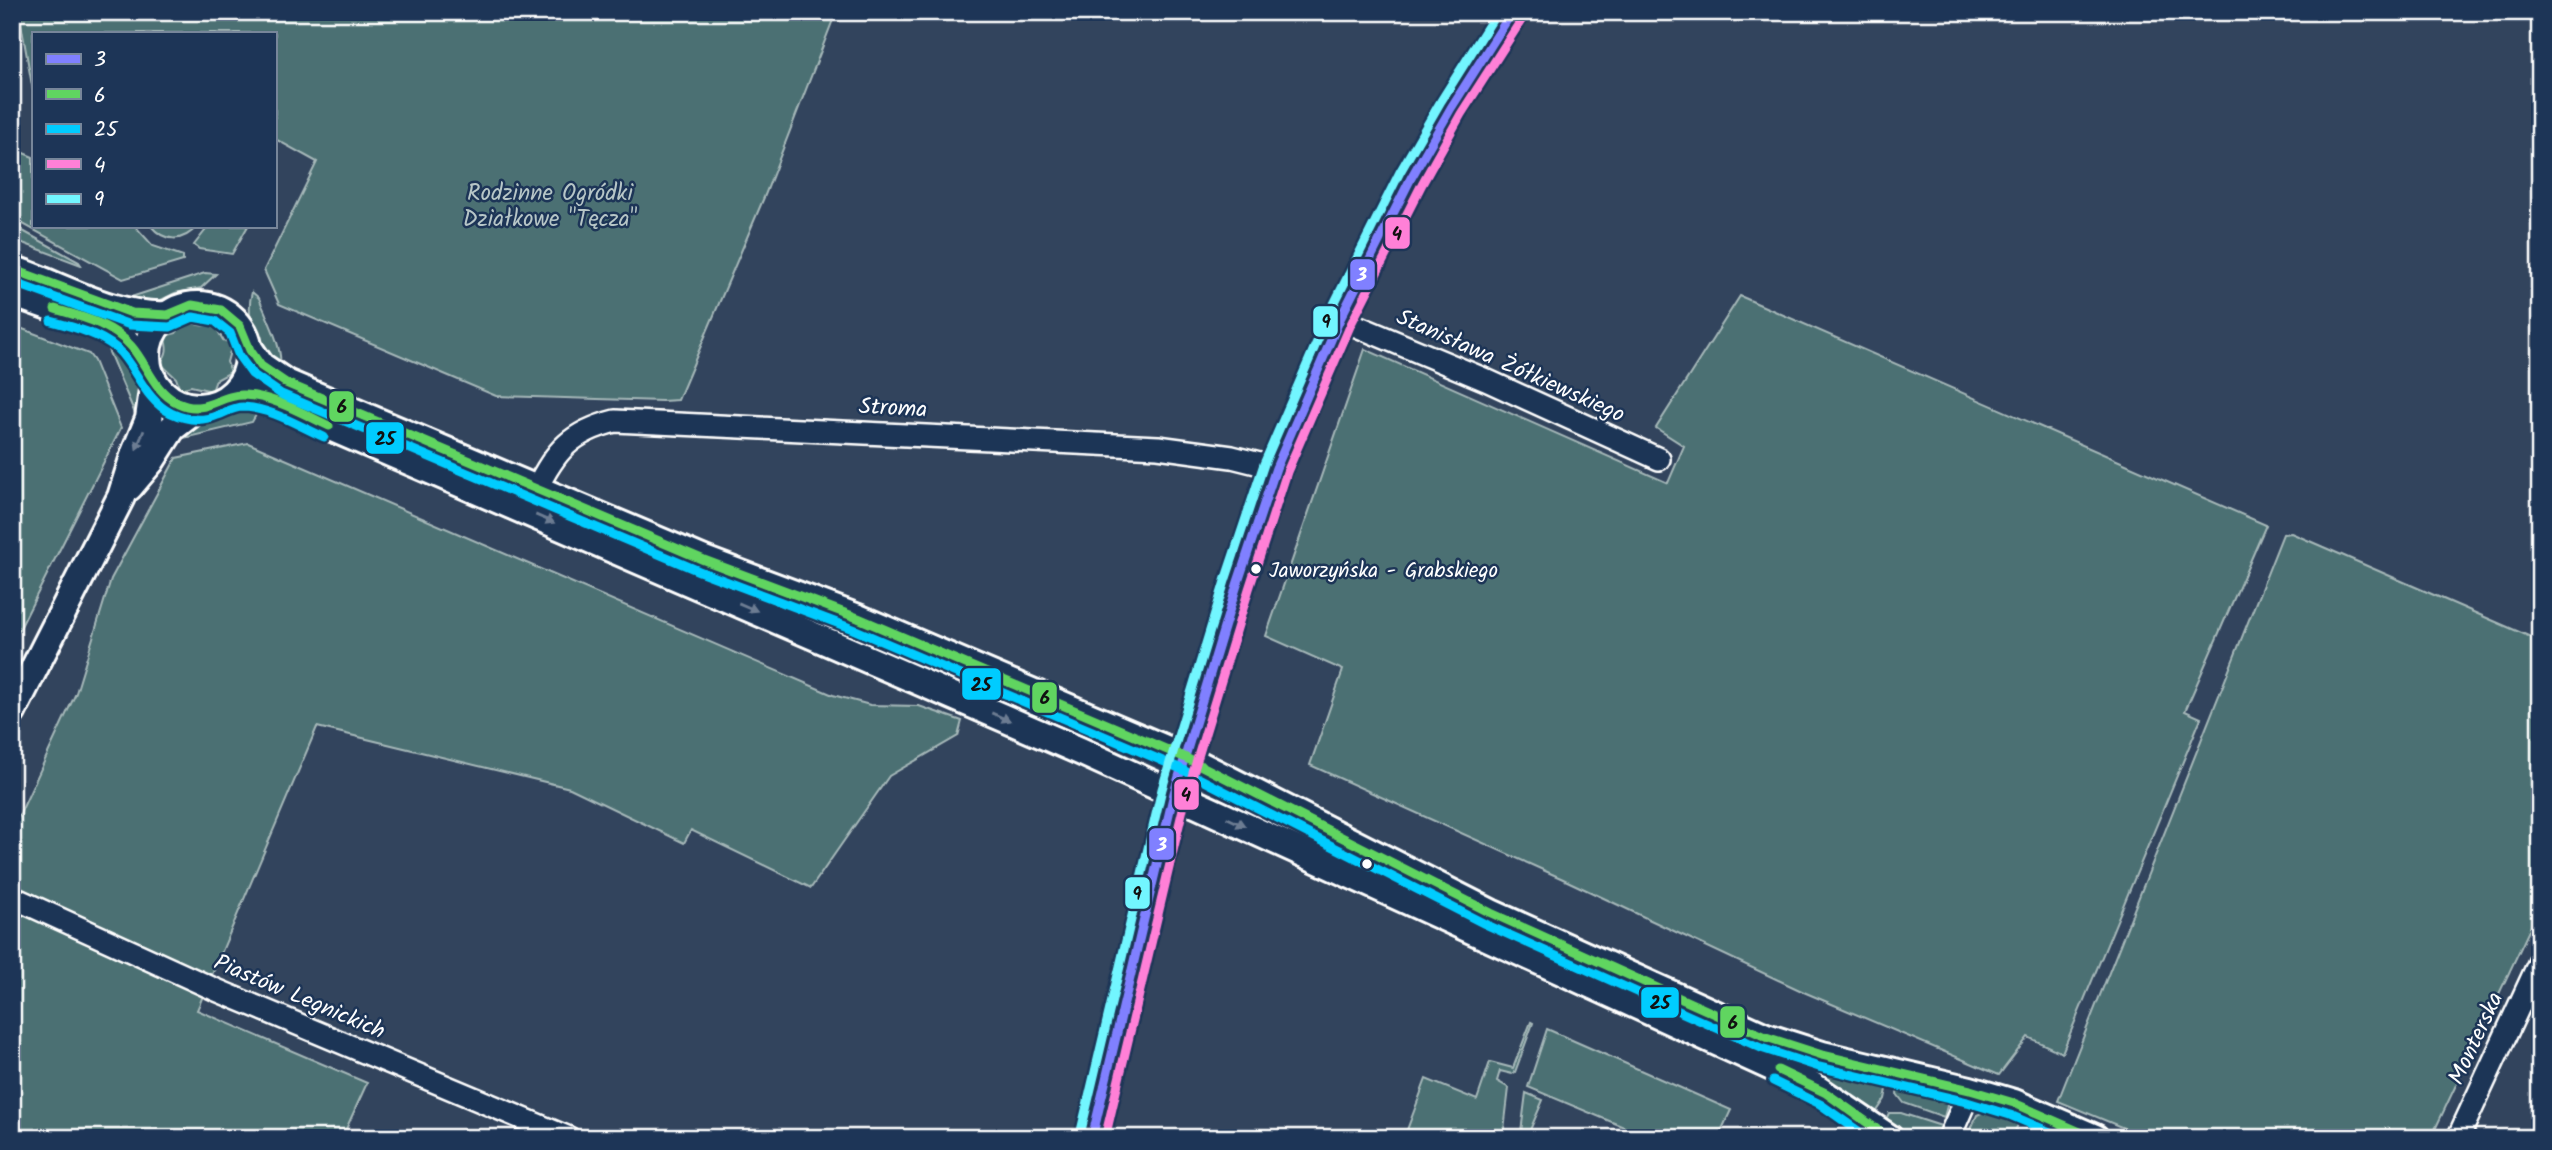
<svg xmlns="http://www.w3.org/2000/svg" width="2552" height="1150" font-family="Kalam,sans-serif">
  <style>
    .green { fill: #4c7073; stroke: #a6b8b9; stroke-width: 2 }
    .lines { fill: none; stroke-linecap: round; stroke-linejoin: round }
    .minor-casing { stroke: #fff; stroke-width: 26 }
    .tertiary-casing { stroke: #fff; stroke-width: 32 }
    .minor { stroke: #1d3557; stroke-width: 21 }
    .tertiary { stroke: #1d3557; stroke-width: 26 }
    .bus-1-casing { stroke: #1d3557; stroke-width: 14 }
    .bus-2-casing { stroke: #1d3557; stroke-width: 14 }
    .bus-3-casing { stroke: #1d3557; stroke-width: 14 }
    .bus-4-casing { stroke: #1d3557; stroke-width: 14 }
    .bus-5-casing { stroke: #1d3557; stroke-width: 14 }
    .bus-1 { stroke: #8080ff; stroke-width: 9 }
    .bus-2 { stroke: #60d560; stroke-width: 9 }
    .bus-3 { stroke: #0cf; stroke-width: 9 }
    .bus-4 { stroke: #ff80d7; stroke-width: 9 }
    .bus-5 { stroke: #72f6ff; stroke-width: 9 }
    .oneway { fill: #6c7c92 }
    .bus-dot { fill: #fff; stroke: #1d3557; stroke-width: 2.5 }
    .labels { text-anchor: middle; stroke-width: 5; stroke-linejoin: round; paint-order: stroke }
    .bus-label { font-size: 21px; fill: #fff; stroke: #1d3557; text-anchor: start }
    .park-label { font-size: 23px; fill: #b7c6c7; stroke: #1d3557 }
    .street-label { font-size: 23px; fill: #fff; stroke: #1d3557 }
    .line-badge { stroke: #1d3557; stroke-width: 2.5 }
    .badge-label { font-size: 19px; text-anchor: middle; font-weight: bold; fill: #fff }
    .pale-badge-label { font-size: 19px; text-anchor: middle; font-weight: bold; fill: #111 }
  </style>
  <rect width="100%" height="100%" fill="#32445d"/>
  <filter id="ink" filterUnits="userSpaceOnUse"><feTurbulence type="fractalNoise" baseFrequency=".0143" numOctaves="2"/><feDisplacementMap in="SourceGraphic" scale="14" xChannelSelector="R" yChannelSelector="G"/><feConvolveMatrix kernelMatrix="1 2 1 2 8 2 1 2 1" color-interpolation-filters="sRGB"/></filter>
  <g filter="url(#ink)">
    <g class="green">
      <path d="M19,12h817l-71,183 -87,205 -16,1 -166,-5 -217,-92 -15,-34 53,-108 -42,-23v-106h-242v58z"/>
      <path d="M21,152l12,5v69h102l18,20 30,10v5l-60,18 -111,-61v-64z"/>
      <path d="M12,225l67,37 2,3 -69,-26z"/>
      <path d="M151,226h46c-14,17 -33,16 -46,0z"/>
      <path d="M209,226h39l-16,28 -33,-5 -5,-4z"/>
      <path d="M205,273l11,1 -15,14 -26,5 -18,9 -32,-3z"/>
      <path d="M252,292l7,6c7,18 27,55 20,72 -17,-24 -36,-47 -27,-78z"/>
      <path d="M1740,296l526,229 -81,186 16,7 -139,335 -34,-16 -29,38 -193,-82 -243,-114 -253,-114 33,-95 -77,-34 99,-287 303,134 16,-37 -28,-18z"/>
      <path d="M187,320c10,6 16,7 27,4l9,16 9,4 -5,18 4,10 -15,8 -4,11 -21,-5 -11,3 -4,-11 -16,-15c8,-9 8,-15 4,-27l12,-3z"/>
      <path d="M12,325l77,29 5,7 27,67 -109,216z"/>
      <path d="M111,339l22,24 9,29 -6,24 -28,-66z"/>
      <path d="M236,407l24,1 -8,14 -72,17 -4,-5 26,-16 17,-3z"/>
      <path d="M248,443l585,252 37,10 49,1 43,15 -4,15 -69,40 -78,112 -120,-58 -7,13 -114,-55 -253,-61 -120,283 170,73 -25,55h-330v-307l64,-138 35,-114 65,-121z"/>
      <path d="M2291,533l249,108v266l-109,231h-283l-90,-37 225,-567z"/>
      <path d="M1531,1022l2,1 -18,49 -3,2 -12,-3 -3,10 12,7 -6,50h-99l22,-59 51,21 13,-38 23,6z"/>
      <path d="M1547,1029l184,81 -13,28h-68l-122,-51z"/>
      <path d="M1812,1062l77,18 -4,19 -10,15 -66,-44z"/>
      <path d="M1899,1082l44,13 4,11 -3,11 -40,-14 -7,-9z"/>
      <path d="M1526,1093l17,7 -16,37 -5,-2 -1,-3z"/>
      <path d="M1991,1109l30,9 -9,20h-45l10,-23z"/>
      <path d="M1889,1113h12l40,13 -4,11 -28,1 -24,-17z"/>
    </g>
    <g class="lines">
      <defs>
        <g id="minor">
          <path d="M1340,319l146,61 173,79"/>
          <path d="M536,490c19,-40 36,-58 79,-69l543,26 74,10 44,11"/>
          <path d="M12,897l202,92 355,149"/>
          <path d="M1949,1138l21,-48"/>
          <path d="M2458,1138l82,-177"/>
        </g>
        <g id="tertiary">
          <path d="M12,269c50,17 102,49 156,46"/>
          <path d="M12,293l70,25 39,18 27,32"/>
          <circle cx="198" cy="356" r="51"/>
          <path d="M250,350l11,16 25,17 418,177 154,58 326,139 307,156 275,124 56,18 148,35 44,13 81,35"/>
          <path d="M232,395l27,3 32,12 789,341 731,334 78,53"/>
          <path d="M129,487l22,-26 21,-33 26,-20"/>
          <path d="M12,712l109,-215 14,-44 14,-34 5,-37"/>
          <path d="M1092,1138l82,-345 63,-208 39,-117 64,-149 71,-141 40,-70 61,-96"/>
        </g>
      </defs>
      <use href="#minor" class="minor-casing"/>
      <use href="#tertiary" class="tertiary-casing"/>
      <use href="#minor" class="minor"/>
      <use href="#tertiary" class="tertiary"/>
      <defs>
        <path id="bus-1" d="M1092,1138l82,-345 63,-208 39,-117 64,-149 71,-141 40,-70 61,-96"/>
        <g id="bus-2">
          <path d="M12,269l120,44 36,2 24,-10 29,5 19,16 10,24 11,16 25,17 418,177 154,58 326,139 307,156 275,124 56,18 148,35 44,13 80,35"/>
          <path d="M55,309c27,8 57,15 76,37 16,18 23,46 47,57 28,13 41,-9 66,-8 30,1 59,19 85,31"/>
          <path d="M1778,1070l48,23 63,45"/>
        </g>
        <g id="bus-3">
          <path d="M12,282l118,43 40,2 23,-10 22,4 15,12 9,23 13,18 29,20 418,177 154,58 326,139 306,156 276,124 58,19 148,35 43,13 54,23"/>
          <path d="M51,321c22,6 47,12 65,27 21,19 27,51 55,65 15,7 31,9 47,2 8,-3 16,-8 25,-8 28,1 56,19 81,30"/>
          <path d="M1773,1081l47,23 48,34"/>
        </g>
        <path id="bus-4" d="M1105,1138l81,-342 63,-207 38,-117 64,-148 71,-140 39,-70 61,-95"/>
        <path id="bus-5" d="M1080,1135l82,-346 63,-208 39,-117 65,-150 71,-142 41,-71 56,-89"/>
      </defs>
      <use href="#bus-1" class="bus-1-casing"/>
      <use href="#bus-2" class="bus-2-casing"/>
      <use href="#bus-3" class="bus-3-casing"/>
      <use href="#bus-4" class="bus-4-casing"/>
      <use href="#bus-5" class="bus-5-casing"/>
      <use href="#bus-1" class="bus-1"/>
      <use href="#bus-2" class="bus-2"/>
      <use href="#bus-3" class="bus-3"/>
      <use href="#bus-4" class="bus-4"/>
      <use href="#bus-5" class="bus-5"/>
    </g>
    <defs><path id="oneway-solid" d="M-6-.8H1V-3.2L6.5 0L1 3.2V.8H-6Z" transform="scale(1.75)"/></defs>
    <g class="oneway">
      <use href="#oneway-solid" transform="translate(140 440) rotate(112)"/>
      <use href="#oneway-solid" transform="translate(545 519) rotate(23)"/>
      <use href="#oneway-solid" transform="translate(748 607) rotate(23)"/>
      <use href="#oneway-solid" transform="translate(1001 717) rotate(23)"/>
      <use href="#oneway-solid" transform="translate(1236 822) rotate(25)"/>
    </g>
  </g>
  <g class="bus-dot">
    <circle cx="1256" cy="569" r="6"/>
    <circle cx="1367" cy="864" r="6"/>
  </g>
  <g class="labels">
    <g class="bus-label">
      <text x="1269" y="577">Jaworzyńska - Grabskiego</text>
    </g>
    <g class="park-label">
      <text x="550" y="200">Rodzinne Ogródki<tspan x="550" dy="26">Działkowe "Tęcza"</tspan></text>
    </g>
    <g class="street-label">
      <text transform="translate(1511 365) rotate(24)" y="8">Stanisława Żółkiewskiego</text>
      <text transform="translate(893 407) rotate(3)" y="8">Stroma</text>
      <text transform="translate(300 996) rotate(23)" y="8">Piastów Legnickich</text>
      <text transform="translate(2475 1038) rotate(-65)" y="8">Monterska</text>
    </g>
  </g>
  <g class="line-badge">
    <rect x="1384" y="216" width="27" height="34" rx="7" fill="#ff80d7"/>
    <rect x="1349" y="258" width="27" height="33" rx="7" fill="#8080ff"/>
    <rect x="1312" y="305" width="27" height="33" rx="7" fill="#72f6ff"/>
    <rect x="328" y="390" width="27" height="33" rx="7" fill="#60d560"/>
    <rect x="365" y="421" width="40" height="34" rx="7" fill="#0cf"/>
    <rect x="961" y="667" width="41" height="34" rx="7" fill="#0cf"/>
    <rect x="1031" y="681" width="27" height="33" rx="7" fill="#60d560"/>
    <rect x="1173" y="778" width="27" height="33" rx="7" fill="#ff80d7"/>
    <rect x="1148" y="827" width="27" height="34" rx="7" fill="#8080ff"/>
    <rect x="1124" y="876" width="27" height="34" rx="7" fill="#72f6ff"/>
    <rect x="1640" y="986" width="40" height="33" rx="7" fill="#0cf"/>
    <rect x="1719" y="1005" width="27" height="34" rx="7" fill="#60d560"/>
  </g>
  <g class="badge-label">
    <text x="1362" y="281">3</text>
    <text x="1162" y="851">3</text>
  </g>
  <g class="pale-badge-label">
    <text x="1397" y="240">4</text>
    <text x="1326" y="328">9</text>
    <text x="342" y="413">6</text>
    <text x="385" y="445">25</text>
    <text x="981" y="691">25</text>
    <text x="1045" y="704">6</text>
    <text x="1186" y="801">4</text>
    <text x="1137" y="900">9</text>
    <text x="1660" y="1009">25</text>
    <text x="1733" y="1029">6</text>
  </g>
  <rect width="2552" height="1150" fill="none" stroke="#1d3557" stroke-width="42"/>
  <rect x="21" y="21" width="2510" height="1108" fill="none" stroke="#fff" stroke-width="2.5" filter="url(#ink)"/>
  <rect x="32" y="32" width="245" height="196" fill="#1d3557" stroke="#77869a" stroke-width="2"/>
  <rect x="46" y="54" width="35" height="10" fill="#8080ff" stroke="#77869a" stroke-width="2"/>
  <text x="94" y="66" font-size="21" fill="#ffffff">3</text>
  <rect x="46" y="89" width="35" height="10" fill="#60d560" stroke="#77869a" stroke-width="2"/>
  <text x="94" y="102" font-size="21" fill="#ffffff">6</text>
  <rect x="46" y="124" width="35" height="10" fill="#00ccff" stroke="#77869a" stroke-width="2"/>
  <text x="94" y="136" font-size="21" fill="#ffffff">25</text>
  <rect x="46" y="159" width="35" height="10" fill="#ff80d7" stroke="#77869a" stroke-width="2"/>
  <text x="94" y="172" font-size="21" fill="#ffffff">4</text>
  <rect x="46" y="194" width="35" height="10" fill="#72f6ff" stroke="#77869a" stroke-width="2"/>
  <text x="94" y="206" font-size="21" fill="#ffffff">9</text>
</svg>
